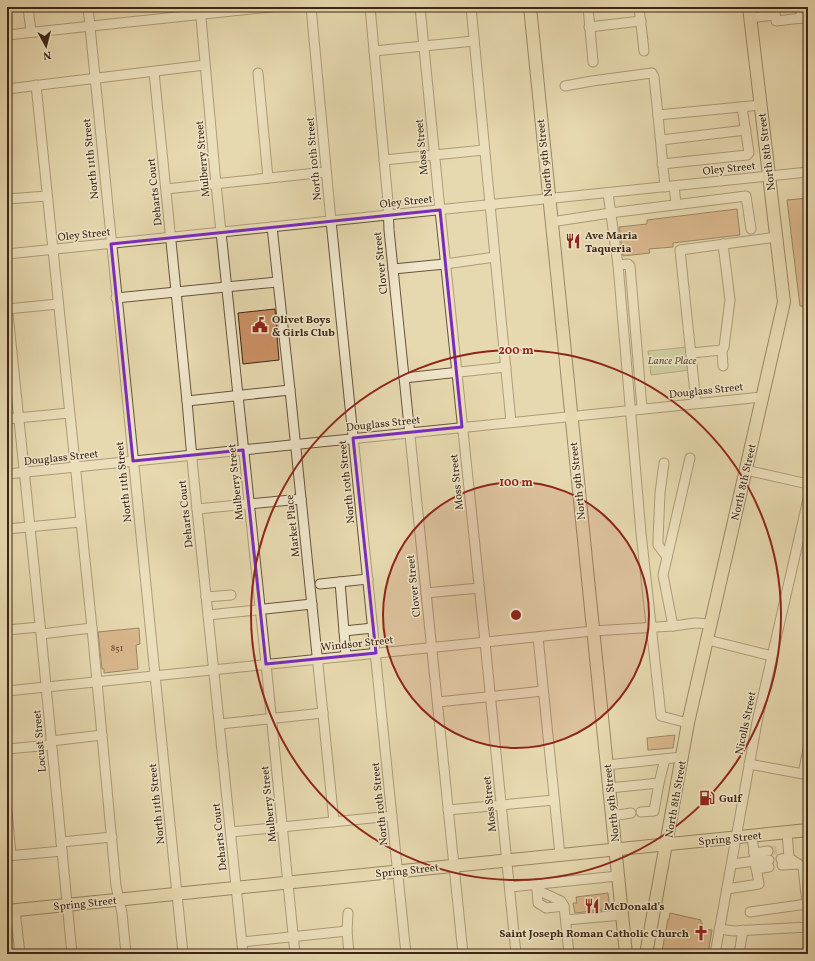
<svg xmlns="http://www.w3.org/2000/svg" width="815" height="961" font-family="Vollkorn,serif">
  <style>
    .green { fill: #b2c08e; stroke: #787352 }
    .building { fill: #ca9064; stroke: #3d2615 }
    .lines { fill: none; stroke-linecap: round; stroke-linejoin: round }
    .minor-tunnel { stroke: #c5b590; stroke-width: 9; stroke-dasharray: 9 4.5; stroke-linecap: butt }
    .minor-casing { stroke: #68533c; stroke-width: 11 }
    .major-casing { stroke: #3d2615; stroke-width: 14 }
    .minor { stroke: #efe6cb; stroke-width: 9 }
    .major { stroke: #e7d9af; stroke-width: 12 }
    .marked { fill: none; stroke: #7b2cbf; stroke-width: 3; stroke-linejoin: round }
    .ring { fill: none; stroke: #8f2418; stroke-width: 2 }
    .labels { text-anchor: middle; stroke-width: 3; stroke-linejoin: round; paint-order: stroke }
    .number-label { font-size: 9px; fill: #604029 }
    .street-label { font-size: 11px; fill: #3d2615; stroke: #efe6cb }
    .poi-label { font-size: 11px; font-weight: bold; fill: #3d2615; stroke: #efe6cb; text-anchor: start }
    .park-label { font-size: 11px; font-style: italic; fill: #5a4c33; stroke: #efe6cb }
    .centre { fill: #8f2418; stroke: #efe6cb; stroke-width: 2 }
    .ring-label { font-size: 12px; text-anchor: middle; font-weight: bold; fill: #8f2418; stroke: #efe6cb; stroke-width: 3; stroke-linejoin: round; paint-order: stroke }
  </style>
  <rect width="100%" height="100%" fill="#e7d9af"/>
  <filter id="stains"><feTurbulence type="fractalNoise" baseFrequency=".005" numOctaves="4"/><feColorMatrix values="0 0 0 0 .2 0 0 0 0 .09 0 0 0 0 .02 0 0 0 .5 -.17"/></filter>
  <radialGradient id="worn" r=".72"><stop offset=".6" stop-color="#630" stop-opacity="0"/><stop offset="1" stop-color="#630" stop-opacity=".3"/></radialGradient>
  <path class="green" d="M687,347l3,23 -39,5 -3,-24z"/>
  <g class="building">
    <path d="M808,198v14h-1l1,95 -8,-1 -13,-106z"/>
    <path d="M737,209l3,26 -67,8v4l-24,2 1,4 -27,3 -4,-29 28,-3v-4z"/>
    <path d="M275,309l4,51 -36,4 -5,-51z"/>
    <path d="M139,628l1,16 -4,1 2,24 -34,4v-4h-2l-4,-37z"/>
    <path d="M675,735l-2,13 -25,2 -1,-12z"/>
    <path d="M608,893l2,16 -35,4 -2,-10h4l-1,-6z"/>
    <path d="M670,913l31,7v3l2,1 -1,5 10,1 -4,24h-23l-16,-3v2l-7,-2 6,-32h1z"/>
  </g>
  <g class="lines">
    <path class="minor-tunnel" d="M768,851l12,-2"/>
    <defs>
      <g id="minor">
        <path d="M28,7l3,25"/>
        <path d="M88,7l95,947"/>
        <path d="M200,7l16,177 50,480 29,290"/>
        <path d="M311,7l20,214 75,733"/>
        <path d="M370,7l18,195 1,28 74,724"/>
        <path d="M420,7l20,203 45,432 31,312"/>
        <path d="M471,7l40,415"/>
        <path d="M588,7l5,55"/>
        <path d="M639,7l5,44"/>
        <path d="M774,7l2,14 26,-3 6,1"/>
        <path d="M800,7l2,11"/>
        <path d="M750,18l25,-3"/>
        <path d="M589,27l52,-6"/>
        <path d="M7,35l264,-28"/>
        <path d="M374,51l100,-10"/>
        <path d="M154,72l33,329 6,69 50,484"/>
        <path d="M258,73l10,105"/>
        <path d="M36,85l56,543 24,258 6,27 4,41"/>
        <path d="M565,86l27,-5 60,-8 2,4 4,38"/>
        <path d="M7,89l198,-24"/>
        <path d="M661,140l85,-10"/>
        <path d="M384,160l100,-10"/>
        <path d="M662,164l85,-9 2,-2 -7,-46"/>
        <path d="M674,186l2,18"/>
        <path d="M665,187l-7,-72 103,-10"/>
        <path d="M166,189l160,-17"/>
        <path d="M608,193l10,72 23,268 20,183 27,7"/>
        <path d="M7,199l40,-3"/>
        <path d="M551,222l59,-9 136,-17 5,33"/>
        <path d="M272,227l18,163 44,432"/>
        <path d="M723,244l7,56 -6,47 -2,3 1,16"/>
        <path d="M7,254l801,-82"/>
        <path d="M618,265l10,-1 2,2 12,142"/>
        <path d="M393,269l52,-5 50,-7"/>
        <path d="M116,298l161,-16"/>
        <path d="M7,304l34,330 31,320"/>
        <path d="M7,309l51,-5"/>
        <path d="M691,353l31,-3"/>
        <path d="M404,378l102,-11"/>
        <path d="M187,401l103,-11"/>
        <path d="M696,403l-16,-153 97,-13"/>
        <path d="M7,419l62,-6"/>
        <path d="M664,463l-4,30 -2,47v5l9,12"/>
        <path d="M746,470l62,14"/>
        <path d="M7,474l755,-77"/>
        <path d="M197,509l104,-10"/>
        <path d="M7,529l73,-7"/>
        <path d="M340,582l6,74"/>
        <path d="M320,584l48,-5"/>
        <path d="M426,593l53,-5"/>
        <path d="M206,597l25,-2"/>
        <path d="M208,615l104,-11"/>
        <path d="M673,626l-10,-51 27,-117"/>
        <path d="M7,630l33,-3"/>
        <path d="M344,631l29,-3"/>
        <path d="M41,634l51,-6"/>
        <path d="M538,637l22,218"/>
        <path d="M708,640l64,16"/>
        <path d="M7,691l586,-60 80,-5 22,-3 15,1"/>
        <path d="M438,702l105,-11"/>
        <path d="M220,724l103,-11"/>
        <path d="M51,741l51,-6"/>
        <path d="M7,749l44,-4"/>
        <path d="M749,764l54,10 5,-25"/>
        <path d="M607,765l75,-8"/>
        <path d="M609,788l50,-5 6,-24"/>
        <path d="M448,810l106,-10"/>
        <path d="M7,811l4,44"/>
        <path d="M641,812l13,-1 5,-28"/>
        <path d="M612,816l19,-3"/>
        <path d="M231,832l161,-16"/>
        <path d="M752,836l3,25 14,-1"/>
        <path d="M61,842l51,-5"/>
        <path d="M754,853l14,-2"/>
        <path d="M7,856l55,-5"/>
        <path d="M781,859l8,-1 -2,-26"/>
        <path d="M782,865l15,-1"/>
        <path d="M756,869l13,-2"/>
        <path d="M536,884l1,6 24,11 3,5 5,48"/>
        <path d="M510,887l108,-11"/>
        <path d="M727,889l32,-5 -4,-23 -23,3"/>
        <path d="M537,890l1,13 8,5 18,-2"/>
        <path d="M15,910l5,44"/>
        <path d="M750,912l57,-8 -4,-37 -14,-9"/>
        <path d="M348,913l-1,18 2,23"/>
        <path d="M566,920l56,-5"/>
        <path d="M719,929l15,2 74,-4"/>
        <path d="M242,942l105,-11"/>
        <path d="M715,954l42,-232 51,-223"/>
        <path d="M739,954l4,-24"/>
      </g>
      <g id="major">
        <path d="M530,7l96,947"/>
        <path d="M7,911l801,-81"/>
        <path d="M646,954l42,-231 96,-421 -35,-295"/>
      </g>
    </defs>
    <use href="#minor" class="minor-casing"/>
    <use href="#major" class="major-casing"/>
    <use href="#minor" class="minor"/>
    <use href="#major" class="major"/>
  </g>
  <path d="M0 0H815V961H0ZM440,210l22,217 -109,11 23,215 -110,11 -23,-214 -110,11 -22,-217z" fill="#e7d9af" fill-opacity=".55" fill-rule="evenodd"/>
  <path class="marked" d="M440,210l22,217 -109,11 23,215 -110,11 -23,-214 -110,11 -22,-217z"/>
  <circle cx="516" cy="615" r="133" fill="#8f2418" fill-opacity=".12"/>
  <g class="ring">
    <circle cx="516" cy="615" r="133"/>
    <circle cx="516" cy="615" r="265"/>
  </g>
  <defs>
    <symbol id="restaurant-bare" viewBox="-9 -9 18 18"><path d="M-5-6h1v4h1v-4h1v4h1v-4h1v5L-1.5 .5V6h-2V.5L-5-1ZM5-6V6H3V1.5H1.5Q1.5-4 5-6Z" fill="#8f2418" stroke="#efe6cb" stroke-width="2.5" paint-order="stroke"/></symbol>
    <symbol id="civic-bare" viewBox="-9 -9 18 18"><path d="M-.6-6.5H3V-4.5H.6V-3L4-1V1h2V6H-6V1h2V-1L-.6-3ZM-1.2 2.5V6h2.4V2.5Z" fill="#8f2418" stroke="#efe6cb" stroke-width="2.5" paint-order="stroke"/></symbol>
    <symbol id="fuel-bare" viewBox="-9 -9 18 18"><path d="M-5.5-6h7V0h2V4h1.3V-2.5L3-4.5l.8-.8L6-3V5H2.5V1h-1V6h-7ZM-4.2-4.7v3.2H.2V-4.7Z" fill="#8f2418" stroke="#efe6cb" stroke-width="2.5" paint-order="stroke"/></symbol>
    <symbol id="church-bare" viewBox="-9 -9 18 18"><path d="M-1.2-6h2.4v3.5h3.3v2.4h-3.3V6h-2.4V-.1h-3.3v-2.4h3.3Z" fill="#8f2418" stroke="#efe6cb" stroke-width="2.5" paint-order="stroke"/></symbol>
  </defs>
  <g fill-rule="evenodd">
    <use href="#restaurant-bare" x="562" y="230" width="22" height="22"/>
    <use href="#civic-bare" x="249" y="314" width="22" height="22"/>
    <use href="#fuel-bare" x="696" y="787" width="22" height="22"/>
    <use href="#restaurant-bare" x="581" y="895" width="22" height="22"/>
    <use href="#church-bare" x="690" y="922" width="22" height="22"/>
  </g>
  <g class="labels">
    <g class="number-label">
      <text x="117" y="651">851</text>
    </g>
    <g class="street-label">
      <text transform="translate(421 147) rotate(-95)" y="4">Moss Street</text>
      <text transform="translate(766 152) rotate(-97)" y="4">North 8th Street</text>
      <text transform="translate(544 158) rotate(-96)" y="4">North 9th Street</text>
      <text transform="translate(90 159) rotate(-96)" y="4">North 11th Street</text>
      <text transform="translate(202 159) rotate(-95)" y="4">Mulberry Street</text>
      <text transform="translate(313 159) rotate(-95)" y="4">North 10th Street</text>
      <text transform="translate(729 168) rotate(-6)" y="4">Oley Street</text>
      <text transform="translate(154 192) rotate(-96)" y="4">Deharts Court</text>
      <text transform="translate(406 201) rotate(-6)" y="4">Oley Street</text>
      <text transform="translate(84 234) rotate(-6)" y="4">Oley Street</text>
      <text transform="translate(380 263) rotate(-96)" y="4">Clover Street</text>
      <text transform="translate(706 390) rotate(-6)" y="4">Douglass Street</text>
      <text transform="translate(383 423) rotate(-6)" y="4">Douglass Street</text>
      <text transform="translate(61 457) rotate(-6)" y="4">Douglass Street</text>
      <text transform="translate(577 481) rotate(-96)" y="4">North 9th Street</text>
      <text transform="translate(123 482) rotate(-96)" y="4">North 11th Street</text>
      <text transform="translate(235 482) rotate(-96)" y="4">Mulberry Street</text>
      <text transform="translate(346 482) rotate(-96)" y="4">North 10th Street</text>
      <text transform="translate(456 482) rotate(-96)" y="4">Moss Street</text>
      <text transform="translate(743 482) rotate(-77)" y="4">North 8th Street</text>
      <text transform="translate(185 514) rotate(-96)" y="4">Deharts Court</text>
      <text transform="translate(292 526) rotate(-96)" y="4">Market Place</text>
      <text transform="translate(413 586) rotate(-96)" y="4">Clover Street</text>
      <text transform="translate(357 643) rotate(-6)" y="4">Windsor Street</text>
      <text transform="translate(745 723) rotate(-78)" y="4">Nicolls Street</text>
      <text transform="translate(39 741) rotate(-95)" y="4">Locust Street</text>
      <text transform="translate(675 799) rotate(-80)" y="4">North 8th Street</text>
      <text transform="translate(611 803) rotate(-96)" y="4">North 9th Street</text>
      <text transform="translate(156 804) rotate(-96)" y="4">North 11th Street</text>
      <text transform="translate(268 804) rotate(-96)" y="4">Mulberry Street</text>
      <text transform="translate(379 804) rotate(-96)" y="4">North 10th Street</text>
      <text transform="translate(489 804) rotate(-96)" y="4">Moss Street</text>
      <text transform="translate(219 837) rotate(-96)" y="4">Deharts Court</text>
      <text transform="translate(730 838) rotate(-6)" y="4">Spring Street</text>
      <text transform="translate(407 870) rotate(-6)" y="4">Spring Street</text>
      <text transform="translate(85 903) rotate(-6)" y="4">Spring Street</text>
    </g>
    <g class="poi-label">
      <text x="585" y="239">Ave Maria<tspan x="585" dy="13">Taqueria</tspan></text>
      <text x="272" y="323">Olivet Boys<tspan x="272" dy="13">&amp; Girls Club</tspan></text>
      <text x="719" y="802">Gulf</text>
      <text x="604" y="910">McDonald's</text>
      <text x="689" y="937" text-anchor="end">Saint Joseph Roman Catholic Church</text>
    </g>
    <g class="park-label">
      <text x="672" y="364">Lance Place</text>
    </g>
  </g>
  <circle cx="516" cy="615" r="6" class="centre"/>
  <g class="ring-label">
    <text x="516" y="354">200 m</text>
    <text x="516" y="486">100 m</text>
  </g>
  <rect width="815" height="961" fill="none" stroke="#e7d9af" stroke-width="24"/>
  <rect x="8" y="8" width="799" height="945" fill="none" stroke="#3d2615" stroke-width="2"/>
  <rect x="12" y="12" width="791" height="937" fill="none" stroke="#3d2615"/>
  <g transform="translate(46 46) rotate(173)" stroke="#efe6cb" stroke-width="3" paint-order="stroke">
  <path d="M0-3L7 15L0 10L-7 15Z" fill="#3d2615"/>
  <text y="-6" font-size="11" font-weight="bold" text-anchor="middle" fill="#3d2615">N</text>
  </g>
  <rect width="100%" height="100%" filter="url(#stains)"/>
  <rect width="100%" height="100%" fill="url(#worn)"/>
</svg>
